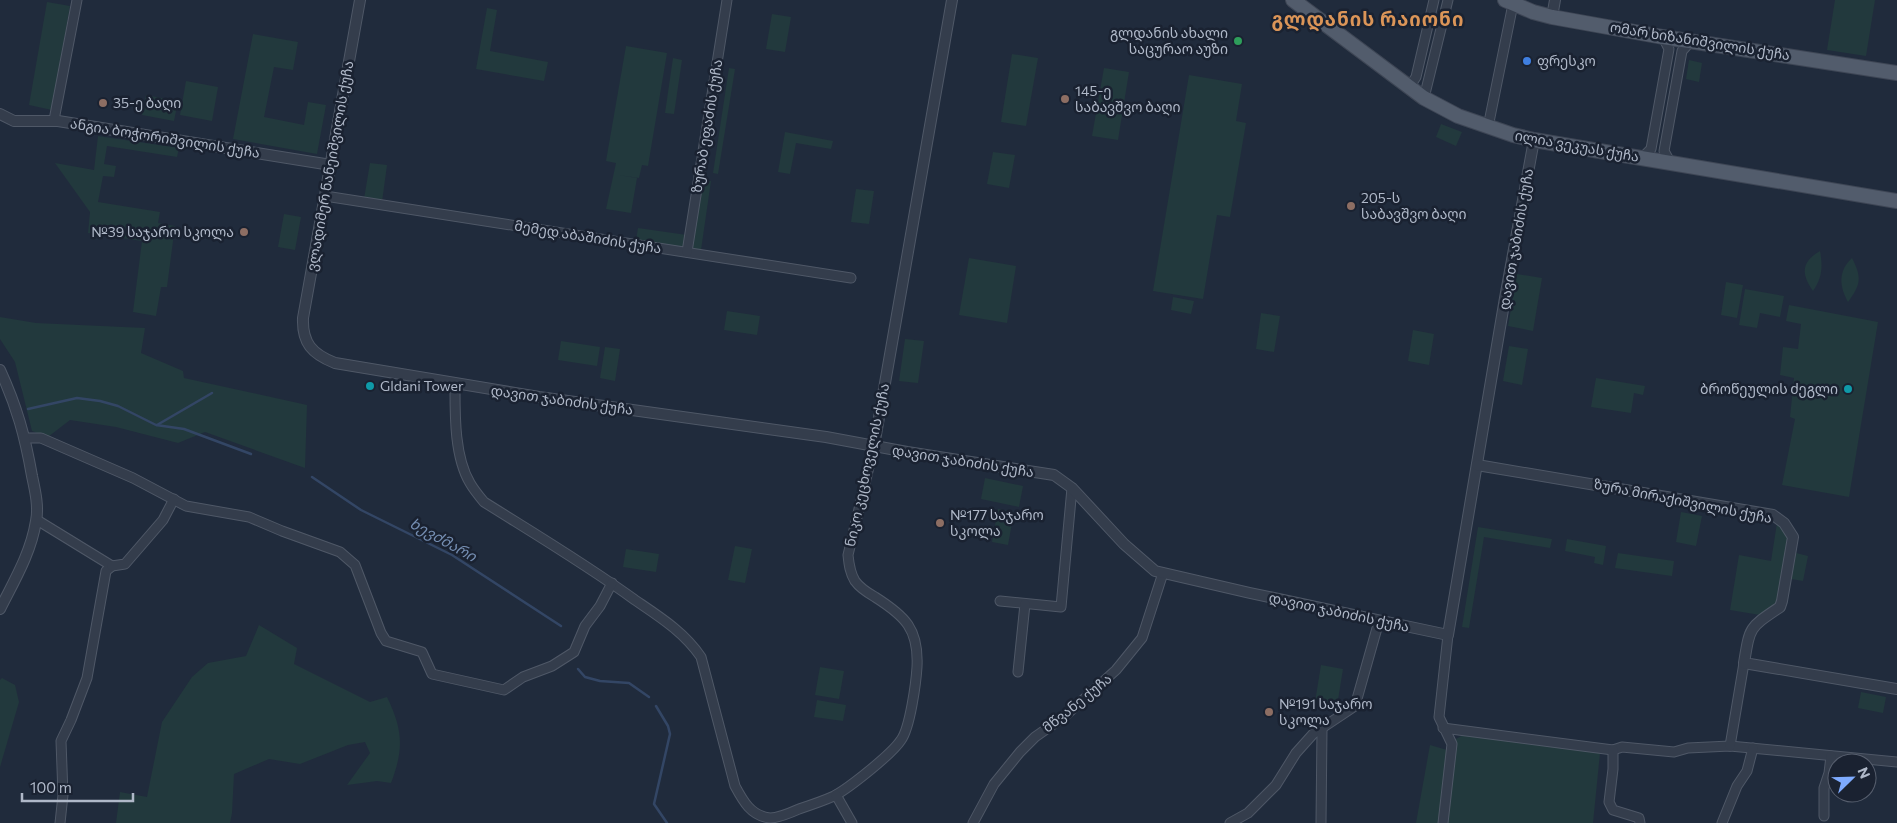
<svg xmlns="http://www.w3.org/2000/svg" width="1897" height="823" font-family="Commissioner,'Noto Sans Georgian',sans-serif">
  <style>
    .green { fill: #22393d }
    .lines { fill: none; stroke-linecap: round; stroke-linejoin: round }
    .stream { stroke: #334665; stroke-width: 2.5 }
    .minor-casing { stroke: #4f5867; stroke-width: 11 }
    .tertiary-casing { stroke: #4f5867; stroke-width: 12 }
    .primary-casing { stroke: #3e4655; stroke-width: 16 }
    .minor { stroke: #343d4c; stroke-width: 9 }
    .tertiary { stroke: #343d4c; stroke-width: 10 }
    .primary { stroke: #525c6c; stroke-width: 14 }
    .leisure-dot { fill: #2e9e5b; stroke: #1a2231; stroke-width: 2 }
    .shop-dot { fill: #3f7fe0; stroke: #1a2231; stroke-width: 2 }
    .education-dot { fill: #8d6e63; stroke: #1a2231; stroke-width: 2 }
    .culture-dot { fill: #0f9aa8; stroke: #1a2231; stroke-width: 2 }
    .labels { text-anchor: middle; stroke-width: 5; stroke-linejoin: round; paint-order: stroke }
    .poi-label { font-size: 14px; fill: #afb8c8; stroke: #1a2231; text-anchor: start }
    .street-label { font-size: 14px; fill: #afb8c8; stroke: #1a2231 }
    .water-label { font-size: 15px; font-style: italic; fill: #758eb2; stroke: #1a2231 }
    .district-label { font-size: 19px; font-weight: bold; letter-spacing: 1px; fill: #db9558; stroke: #1a2231 }
  </style>
  <rect width="100%" height="100%" fill="#202b3c"/>
  <g class="green">
    <path d="M1835,0h40l-9,56 -39,-6z"/>
    <path d="M47,2l23,4 -18,104 -23,-5z"/>
    <path d="M487,8l10,2 -7,41 58,11 -4,19 -68,-12z"/>
    <path d="M772,14l19,3 -6,35 -19,-3z"/>
    <path d="M253,34l45,8 -5,28 -19,-3 -10,50 40,8 4,-23 18,3 -9,49 -84,-15z"/>
    <path d="M626,46l41,7 -19,113 -6,-1 -3,13 -21,-3 19,3 -6,35 -25,-4 10,-46 -10,-2z"/>
    <path d="M1012,54l26,4 -12,68 -25,-4z"/>
    <path d="M673,58l9,2 -8,54 -9,-1z"/>
    <path d="M1689,60l13,3 -3,19 -13,-3z"/>
    <path d="M729,68l6,1 -17,105 -5,-1z"/>
    <path d="M1104,68l25,4 -11,68 -26,-4z"/>
    <path d="M1189,75l53,9 -6,37 10,2 -16,94 -13,-2 -14,84 -50,-8z"/>
    <path d="M186,81l32,6 -6,34 -32,-6z"/>
    <path d="M146,95l32,6 -4,20 -32,-6z"/>
    <path d="M1441,124l21,8 -6,14 -20,-9z"/>
    <path d="M785,132l48,9 -2,8 -35,-6 -6,31 -12,-2z"/>
    <path d="M98,136l81,12 -2,9 -70,-11 -3,18 12,2 -2,11 -11,-1 -5,26 62,10 -2,11 17,3 -8,61h-6l-5,29 -23,-4 9,-71 -54,-8 2,-21 -35,-49 39,7z"/>
    <path d="M993,152l22,3 -6,33 -22,-4z"/>
    <path d="M370,163l17,2 -5,37 -18,-3z"/>
    <path d="M702,179l9,2 -10,69 -65,-10 2,-12 56,8z"/>
    <path d="M856,189l18,2 -5,33 -18,-2z"/>
    <path d="M284,214l17,3 -6,33 -17,-3z"/>
    <path d="M1820,251c3,16 2,27 -7,40 -12,-17 -12,-29 7,-40z"/>
    <path d="M969,258l47,8 -9,57 -48,-8z"/>
    <path d="M1852,258c10,20 9,26 -4,44 -9,-16 -10,-31 4,-44z"/>
    <path d="M1517,274l25,4 -9,53 -25,-5z"/>
    <path d="M1726,282l17,3 -6,33 -16,-3z"/>
    <path d="M1745,289l39,7 -4,21 -20,-4 -3,15 -18,-3z"/>
    <path d="M1173,297l21,4 -3,13 -20,-4z"/>
    <path d="M1789,305l89,17 -29,175 -67,-12 13,-66 -5,-2 4,-39 -14,-3 3,-28 15,2 3,-25 -15,-3z"/>
    <path d="M727,311l33,5 -3,19 -33,-5z"/>
    <path d="M1261,313l19,3 -6,36 -18,-3z"/>
    <path d="M0,317l36,6 109,5 -4,25 42,18 1,7 123,27 -2,63 -100,-36 -27,11 -62,-16 -46,-7 -22,17 -16,-6 -17,-69 -15,-23z"/>
    <path d="M1413,330l21,4 -5,31 -21,-4z"/>
    <path d="M905,339l19,2 -6,42 -19,-2z"/>
    <path d="M561,341l39,6 -3,19 -39,-6z"/>
    <path d="M1509,346l19,3 -6,36 -19,-4z"/>
    <path d="M605,347l15,2 -5,32 -15,-3z"/>
    <path d="M1596,378l49,8 -2,9 -9,-2 -3,20 -40,-6z"/>
    <path d="M985,478l38,8 -4,21 -38,-8z"/>
    <path d="M998,509l16,3 -6,33 -16,-3z"/>
    <path d="M1681,512l21,4 -6,30 -20,-4z"/>
    <path d="M1777,523l11,12 -12,72 -16,8 -30,-5 9,-55 32,6z"/>
    <path d="M1478,527l74,12 -2,9 -66,-11 -15,91 -7,-1z"/>
    <path d="M1567,539l39,7 -3,19 -9,-2 1,-6 -30,-6z"/>
    <path d="M735,546l17,3 -7,34 -17,-3z"/>
    <path d="M626,549l33,5 -3,18 -33,-5z"/>
    <path d="M1618,553l56,8 -2,15 -57,-8z"/>
    <path d="M1796,553l12,3 -5,25 -12,-2z"/>
    <path d="M259,625l38,23 -3,16 76,38 17,-5c16,33 17,52 4,86l-14,-2 -30,4 23,-32 -5,-11 -17,3 -48,19 -31,-5 -35,15 -2,39 -2,10h-114l4,-31 27,5 15,-75 30,-45 16,-14 38,-7z"/>
    <path d="M1321,665l22,4 -6,37 -22,-4z"/>
    <path d="M820,667l24,4 -5,28 -24,-4z"/>
    <path d="M2,678l13,7 4,17 -19,65v-87z"/>
    <path d="M1861,692l25,5 -3,16 -25,-5z"/>
    <path d="M817,700l29,5 -3,16 -29,-4z"/>
    <path d="M1463,735l137,18 -7,70h-149l12,-84z"/>
    <path d="M1430,745l17,5 -9,73h-22z"/>
  </g>
  <g class="lines">
    <g class="stream">
      <path d="M28,409l49,-11 23,3 18,5 38,19 28,4 67,25"/>
      <path d="M157,425l55,-32"/>
      <path d="M312,477l49,33 91,45 109,71"/>
      <path d="M578,669l7,8 15,4 29,2 20,14"/>
      <path d="M656,706l12,20 2,8 -16,70 13,19"/>
    </g>
    <defs>
      <g id="minor">
        <path d="M1405,84l7,-1 4,-6 18,-77"/>
        <path d="M1424,98l24,-98"/>
        <path d="M54,120l23,-120"/>
        <path d="M1488,127l25,-123"/>
        <path d="M1642,158l9,-9 18,-100 -6,-12"/>
        <path d="M1670,162l-6,-11 18,-100 9,-10"/>
        <path d="M325,196l526,82"/>
        <path d="M687,252l40,-252"/>
        <path d="M455,383c0,30 -1,73 15,100 4,7 9,13 14,19 51,32 103,63 151,98 25,17 49,32 66,57l34,129c8,15 16,30 35,32 9,0 20,-5 29,-9 12,-4 24,-8 35,-13 15,-8 58,-42 67,-56 9,-12 15,-57 16,-73 2,-38 -12,-51 -42,-70 -7,-4 -15,-9 -20,-16 -5,-8 -6,-16 -7,-26l26,-109"/>
        <path d="M26,438h15l92,40 53,28 63,11 33,14 58,21 15,13 26,68 5,8 36,11 10,22 72,16 19,-13 29,-11 22,-14 11,-26 15,-20 12,-23"/>
        <path d="M37,520l75,46 -6,5 -19,107 -16,42 -10,21 2,54 -3,28"/>
        <path d="M112,566l13,-2 38,-44 11,-21"/>
        <path d="M1000,601l61,6 11,-119"/>
        <path d="M1018,672l7,-68"/>
        <path d="M1443,728l170,22 9,-3 52,5 14,-4 42,-2 167,16"/>
        <path d="M1730,746l14,-83"/>
        <path d="M1613,750v19l-4,33 4,8 26,8 1,5"/>
        <path d="M836,795l16,28"/>
        <path d="M1824,816v-28l5,-15 2,-17"/>
        <path d="M973,823l21,-39 26,-32 15,-15 30,-21 51,-46 26,-32 21,-65"/>
        <path d="M1230,823l18,-10 28,-28 20,-32 17,-19 42,-28 24,-85"/>
        <path d="M1321,823l1,-94"/>
        <path d="M1443,823l9,-79 -13,-27 9,-82"/>
        <path d="M1722,823l15,-37 10,-15 6,-23"/>
      </g>
      <g id="tertiary">
        <path d="M360,0l-57,318c-1,25 9,36 32,45l204,34 287,40 81,15 147,23 18,13 52,56 31,27 95,22 198,42 57,-337 29,-158"/>
        <path d="M1552,17l3,-17"/>
        <path d="M0,114l14,7h44l273,44"/>
        <path d="M0,370c17,37 25,66 32,106 3,14 7,31 4,45 -5,32 -22,60 -36,88"/>
        <path d="M874,446l78,-446"/>
        <path d="M1477,465l296,50 11,8 9,14 -11,64 -2,6c-31,21 -30,19 -36,56l153,26"/>
      </g>
      <g id="primary">
        <path d="M1293,0l131,98 34,18 55,19 21,5 363,61"/>
        <path d="M1505,0l28,12 19,5 111,20 234,36"/>
      </g>
    </defs>
    <use href="#minor" class="minor-casing"/>
    <use href="#tertiary" class="tertiary-casing"/>
    <use href="#primary" class="primary-casing"/>
    <use href="#minor" class="minor"/>
    <use href="#tertiary" class="tertiary"/>
    <use href="#primary" class="primary"/>
  </g>
  <circle class="leisure-dot" cx="1238" cy="41" r="5"/>
  <circle class="shop-dot" cx="1527" cy="61" r="5"/>
  <g class="education-dot">
    <circle cx="1065" cy="99" r="5"/>
    <circle cx="103" cy="103" r="5"/>
    <circle cx="1351" cy="206" r="5"/>
    <circle cx="244" cy="232" r="5"/>
    <circle cx="940" cy="523" r="5"/>
    <circle cx="1269" cy="712" r="5"/>
  </g>
  <g class="culture-dot">
    <circle cx="370" cy="386" r="5"/>
    <circle cx="1848" cy="389" r="5"/>
  </g>
  <g class="labels">
    <g class="poi-label">
      <text x="1228" y="38" text-anchor="end">გლდანის ახალი<tspan x="1228" dy="16">საცურაო აუზი</tspan></text>
      <text x="1537" y="66">ფრესკო</text>
      <text x="1075" y="96">145-ე<tspan x="1075" dy="16">საბავშვო ბაღი</tspan></text>
      <text x="113" y="108">35-ე ბაღი</text>
      <text x="1361" y="203">205-ს<tspan x="1361" dy="16">საბავშვო ბაღი</tspan></text>
      <text x="234" y="237" text-anchor="end">№39 საჯარო სკოლა</text>
      <text x="380" y="391">Gldani Tower</text>
      <text x="1838" y="394" text-anchor="end">ბროწეულის ძეგლი</text>
      <text x="950" y="520">№177 საჯარო<tspan x="950" dy="16">სკოლა</tspan></text>
      <text x="1279" y="709">№191 საჯარო<tspan x="1279" dy="16">სკოლა</tspan></text>
    </g>
    <g class="street-label">
      <text transform="translate(1700 41) rotate(9)" y="5">ომარ ხიზანიშვილის ქუჩა</text>
      <text transform="translate(707 126) rotate(-81)" y="5">ზურაბ ეფაძის ქუჩა</text>
      <text transform="translate(165 138) rotate(9)" y="5">ანგია ბოჭორიშვილის ქუჩა</text>
      <text transform="translate(1577 146) rotate(10)" y="5">ილია ვეკუას ქუჩა</text>
      <text transform="translate(330 166) rotate(-80)" y="5">ვლადიმერ ნანეიშვილის ქუჩა</text>
      <text transform="translate(588 237) rotate(9)" y="5">მემედ აბაშიძის ქუჩა</text>
      <text transform="translate(1516 239) rotate(-80)" y="5">დავით ჯაბიძის ქუჩა</text>
      <text transform="translate(562 400) rotate(8)" y="5">დავით ჯაბიძის ქუჩა</text>
      <text transform="translate(963 461) rotate(9)" y="5">დავით ჯაბიძის ქუჩა</text>
      <text transform="translate(867 465) rotate(-78)" y="5">ნიკო კეცხოველის ქუჩა</text>
      <text transform="translate(1683 501) rotate(11)" y="5">ზურა მირაქიშვილის ქუჩა</text>
      <text transform="translate(1339 612) rotate(12)" y="5">დავით ჯაბიძის ქუჩა</text>
      <text transform="translate(1077 703) rotate(-39)" y="5">მწვანე ქუჩა</text>
    </g>
    <g class="water-label">
      <text transform="translate(443 540) rotate(29)" y="5">ხევძმარი</text>
    </g>
    <g class="district-label">
      <text x="1368" y="26">გლდანის რაიონი</text>
    </g>
  </g>
  <g transform="translate(1852 778) rotate(67)"><circle r="24" fill="#1a2231" stroke="#565e6d"/>
  <path d="M0-4L9 19L0 12L-9 19Z" fill="#7eabff"/>
  <text y="-8" font-size="14" font-weight="bold" text-anchor="middle" fill="#afb8c8">N</text>
  </g>
  <path d="M22 793v8h111v-8" fill="none" stroke="#afb8c8" stroke-width="2.5"/>
  <text x="30" y="793" font-size="15" fill="#afb8c8" stroke="#1a2231" stroke-width="4" paint-order="stroke">100 m</text>
</svg>
